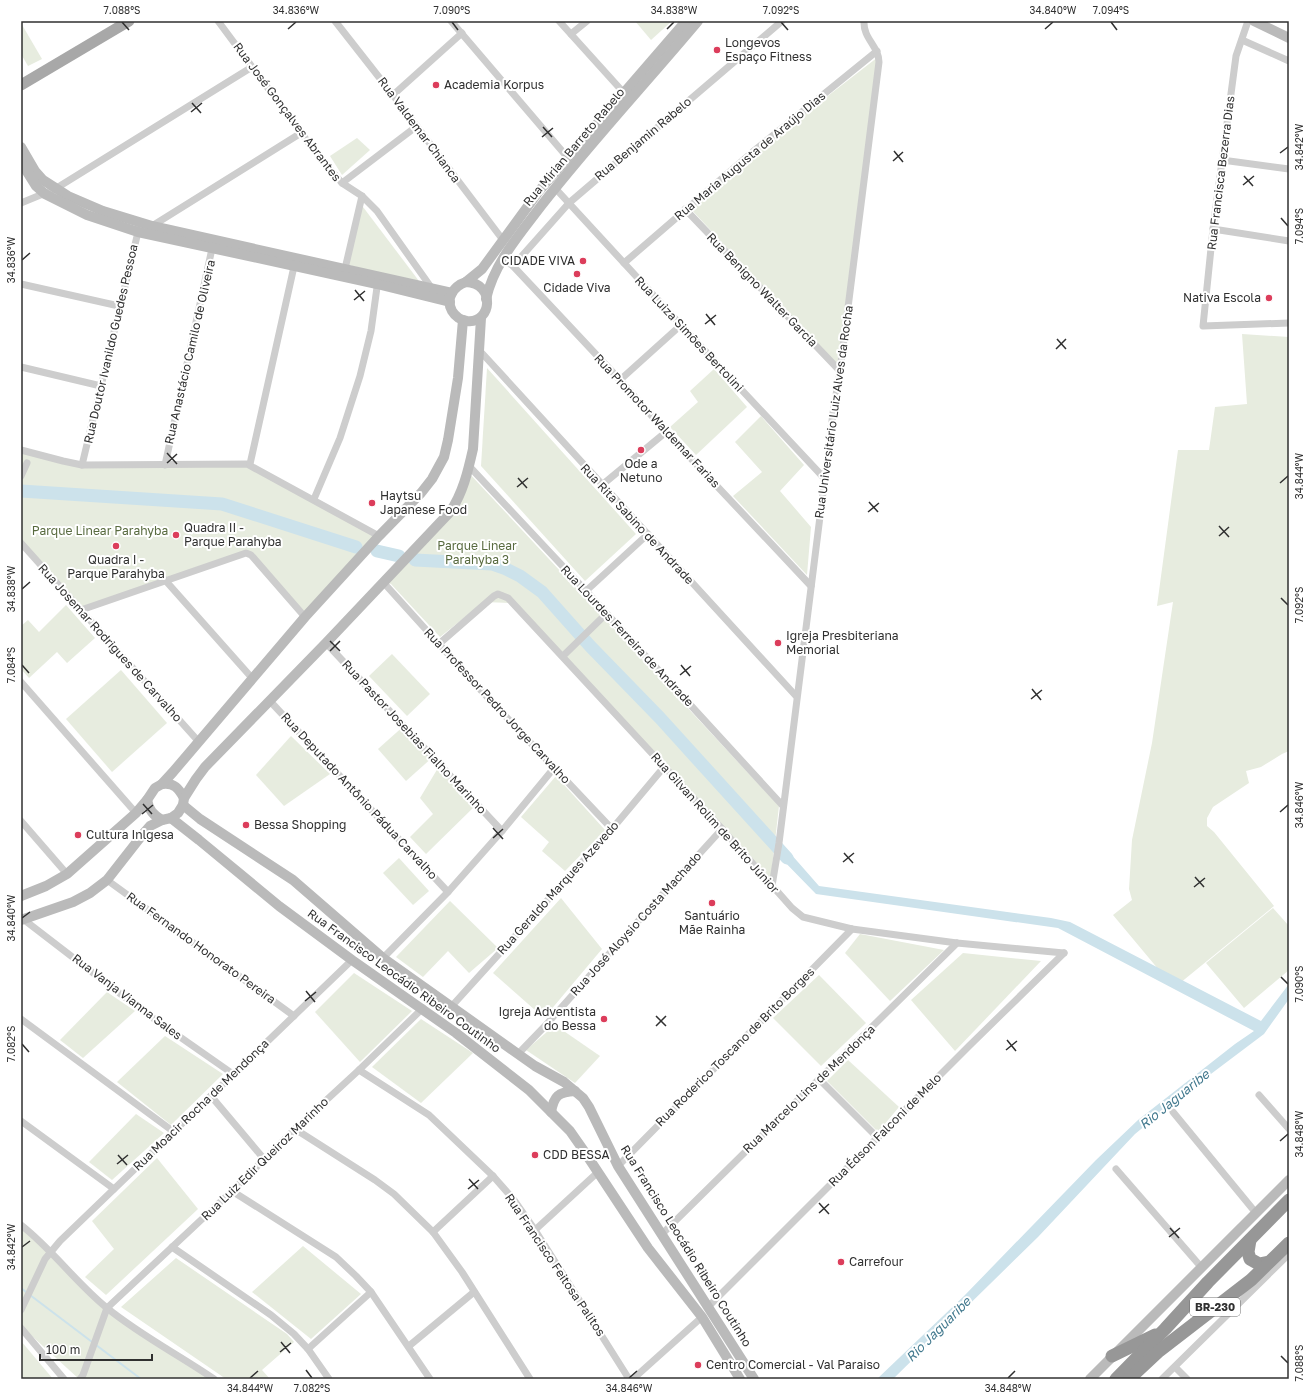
<svg xmlns="http://www.w3.org/2000/svg" width="1310" height="1400" font-family="'Golos Text',sans-serif">
  <style>
    .green { fill: #e7ecdf }
    .water { fill: #cce2eb }
    .lines { fill: none; stroke-linecap: round; stroke-linejoin: round }
    .stream { stroke: #cce2eb; stroke-width: 2 }
    .river { stroke: #cce2eb; stroke-width: 13 }
    .street { stroke: #cdcdcd; stroke-width: 7 }
    .secondary { stroke: #bababa; stroke-width: 10 }
    .primary { stroke: #a8a8a8; stroke-width: 11 }
    .highway { stroke: #979797; stroke-width: 13 }
    .ticks { fill: none; stroke: #303030; stroke-width: 1.5 }
    .poi-dot { fill: #dc3d5b; stroke: #fff; stroke-width: 1.5 }
    .labels { text-anchor: middle; stroke-width: 4; stroke-linejoin: round; paint-order: stroke }
    .shield { fill: #fff; stroke: #6e6e6e; stroke-width: 1 }
    .shield-label { font-size: 11px; font-weight: bold; fill: #303030 }
    .poi-label { font-size: 12px; fill: #303030; stroke: #fff; text-anchor: start }
    .street-label { font-size: 12px; fill: #303030; stroke: #fff }
    .park-label { font-size: 12px; fill: #586a3f; stroke: #fff }
    .water-label { font-size: 13px; font-style: italic; fill: #42798e; stroke: #fff }
    .neatline { fill: none; stroke: #303030; stroke-width: 1.5 }
    .ticks-label { font-size: 10px; text-anchor: middle; fill: #303030 }
  </style>
  <rect width="100%" height="100%" fill="#fff"/>
  <g class="green">
    <path d="M635,21h37l-21,19z"/>
    <path d="M21,23l21,36 -14,7 -7,-12z"/>
    <path d="M878,57l-39,310 -152,-162z"/>
    <path d="M357,138l13,12 -28,25 -12,-19z"/>
    <path d="M360,203l62,82 -73,-20z"/>
    <path d="M1242,334l47,3v414l-7,3 -21,13 -15,4 3,12 -36,24 -6,11v8l7,6 60,74 -100,82 -61,-73 19,-15 -3,-11 3,-49 20,-97 21,-141 -16,4 21,-156h31l6,-43 32,-3z"/>
    <path d="M487,368l149,166 -51,47 -104,-115z"/>
    <path d="M714,369l33,38 -51,48 -26,-28 28,-25 -8,-11z"/>
    <path d="M761,416l43,49 -24,26 31,36 -4,48 -74,-79 29,-24 -27,-30z"/>
    <path d="M21,450l59,14h168l129,73 -71,79 -59,-66 -168,60 -58,-66z"/>
    <path d="M468,472l311,334 -9,79 -260,-282 -26,-1 -44,35 -49,-53 -9,-3 68,-69z"/>
    <path d="M66,605l29,33 -28,25 -10,-11 -28,26 -8,-9v-43l7,-6 11,12z"/>
    <path d="M392,654l38,40 -23,22 -38,-40z"/>
    <path d="M121,670l46,53 -55,49 -46,-53z"/>
    <path d="M406,724l28,32 -28,25 -28,-32z"/>
    <path d="M291,736l39,38 -46,32 -28,-31z"/>
    <path d="M438,768l38,37 -50,49 -16,-17 23,-23 -13,-16z"/>
    <path d="M556,776l49,54 -40,41 -23,-20 7,-9 -28,-25z"/>
    <path d="M399,858l30,33 -16,14 -30,-32z"/>
    <path d="M561,898l41,51 -58,69 -51,-45z"/>
    <path d="M450,901l48,47 -29,25 -21,-22 -25,26 -27,-20z"/>
    <path d="M1273,908l16,18v44l-45,38 -38,-45z"/>
    <path d="M860,934l84,16 -54,51 -45,-48z"/>
    <path d="M963,953l78,8 -86,90 -44,-51z"/>
    <path d="M354,973l58,38 -52,51 -45,-50z"/>
    <path d="M819,975l47,48 -45,43 -48,-48z"/>
    <path d="M107,992l28,19 -52,47 -23,-18z"/>
    <path d="M421,1019l52,34 -52,50 -49,-36z"/>
    <path d="M555,1025l45,31 -25,27 -49,-33z"/>
    <path d="M165,1036l58,38 -52,51 -54,-43z"/>
    <path d="M848,1060l51,47 -21,25 -51,-51z"/>
    <path d="M136,1114l28,19 -52,47 -23,-18z"/>
    <path d="M157,1158l41,51 -92,86 -21,-18 29,-28 -22,-28z"/>
    <path d="M21,1226l86,82 107,71h-135l-58,-53z"/>
    <path d="M303,1246l58,48 -50,45 -59,-47z"/>
    <path d="M176,1258l111,76 7,8 -32,28 8,9h-44l-105,-72z"/>
    <path d="M21,1341l32,38h-32z"/>
  </g>
  <path class="water" d="M776,837l43,49 232,32 19,4 191,99 28,-37v15l-25,35 -85,64 -44,36 -97,103 -145,142h-16l87,-83 132,-136 42,-40 97,-76 19,-13 -196,-103 -242,-34 -42,-43z"/>
  <g class="lines">
    <g class="stream">
      <path d="M21,1288l5,4"/>
      <path d="M30,1295l111,84"/>
    </g>
    <g class="river">
      <path d="M21,491l201,13 134,43"/>
      <path d="M377,551l22,5"/>
      <path d="M415,560l77,4 14,5 14,7 22,16 48,54 70,72 127,140"/>
    </g>
    <g class="street">
      <path d="M218,21l99,133 25,29 20,13 15,15 56,79"/>
      <path d="M335,21l58,74 110,145"/>
      <path d="M451,21l117,137"/>
      <path d="M559,21l65,72"/>
      <path d="M1248,21l-12,35 -23,173 -10,97 86,-3"/>
      <path d="M571,34l16,-13"/>
      <path d="M1242,40l47,21"/>
      <path d="M393,95l69,-62"/>
      <path d="M1222,160l67,9"/>
      <path d="M342,183l75,-57"/>
      <path d="M555,188l126,137 144,154"/>
      <path d="M21,203l34,-14 197,-122"/>
      <path d="M685,209l155,162"/>
      <path d="M152,226l149,-93"/>
      <path d="M1213,229l76,12"/>
      <path d="M503,259l10,7 47,50 60,64 46,52 145,154"/>
      <path d="M624,263l131,-113 122,-99"/>
      <path d="M513,266l56,-63 213,-182"/>
      <path d="M344,273l18,-77"/>
      <path d="M21,284l98,22"/>
      <path d="M480,351l316,345"/>
      <path d="M21,367l80,19"/>
      <path d="M620,380l61,-55"/>
      <path d="M21,450l42,11 19,4 165,-1 132,72"/>
      <path d="M250,464l45,-202"/>
      <path d="M82,465l57,-237"/>
      <path d="M165,465l48,-221"/>
      <path d="M469,466l117,125 197,215"/>
      <path d="M21,476l6,-13"/>
      <path d="M602,485l64,-53"/>
      <path d="M314,499l26,-61 20,-62 11,-45 7,-51"/>
      <path d="M21,543l178,199"/>
      <path d="M165,580l87,98"/>
      <path d="M383,582l93,103 136,144"/>
      <path d="M586,591l62,-57"/>
      <path d="M81,610l165,-57 5,2 54,62"/>
      <path d="M326,643l176,188"/>
      <path d="M440,643l54,-47 4,-2 10,4 214,231 70,79 11,9 49,12 105,14 107,10"/>
      <path d="M563,656l43,-42"/>
      <path d="M21,682l115,131"/>
      <path d="M269,700l179,192"/>
      <path d="M21,821l46,53"/>
      <path d="M107,880l187,136"/>
      <path d="M772,886l7,-43 54,-430 7,-42 39,-309c0,-16 -16,-23 -15,-41"/>
      <path d="M23,919l117,90 93,65"/>
      <path d="M383,958l65,-66 54,-61 52,-63"/>
      <path d="M451,1007l161,-178 52,-62"/>
      <path d="M21,1019l153,113"/>
      <path d="M518,1054l27,-28 96,-108 81,-89"/>
      <path d="M359,1070l70,45 64,61 21,24 21,30 94,149"/>
      <path d="M819,1079l59,59"/>
      <path d="M1259,1095l30,34"/>
      <path d="M211,1096l53,63"/>
      <path d="M1173,1112l83,101"/>
      <path d="M21,1121l93,68"/>
      <path d="M295,1129l80,51 19,14 39,38 29,40 68,107"/>
      <path d="M618,1166l234,-237"/>
      <path d="M1116,1169l86,99"/>
      <path d="M232,1191l104,66 20,19 15,16 59,87"/>
      <path d="M21,1225c32,25 55,58 86,83 33,27 72,47 107,71"/>
      <path d="M535,1230l63,-58"/>
      <path d="M433,1232l60,-56"/>
      <path d="M661,1235l296,-292"/>
      <path d="M172,1247l99,68 23,19 14,15 21,30"/>
      <path d="M708,1307l261,-261 95,-93"/>
      <path d="M21,1310l24,-51 15,-18 292,-281"/>
      <path d="M21,1328l43,51"/>
      <path d="M409,1346l65,-54"/>
      <path d="M308,1349l63,-57"/>
      <path d="M1175,1367l12,12"/>
      <path d="M80,1379l3,-4 24,-67 125,-117 63,-62 64,-59 64,-62"/>
      <path d="M633,1379l69,-62"/>
      <path d="M1162,1379l127,-125"/>
    </g>
    <g class="secondary">
      <path d="M1254,21l35,17"/>
      <path d="M21,147l14,24 8,9 25,16 35,15 49,15 300,67"/>
      <path d="M21,162l15,24 9,8 42,21 51,17 239,52 73,18"/>
      <path d="M466,282l16,-13 57,-78 147,-170"/>
      <path d="M466,282c30,1 26,42 1,39 -6,-1 -12,-5 -15,-10 -7,-13 2,-25 14,-29z"/>
      <path d="M486,299c8,-36 34,-65 55,-93 50,-64 105,-123 157,-185"/>
      <path d="M162,784c12,-2 17,5 22,14"/>
      <path d="M147,800c2,10 6,15 15,20"/>
      <path d="M183,805l17,14 93,61 90,78 135,96 17,12 29,16 19,16 6,9 29,59 136,213"/>
      <path d="M171,818l28,22 80,66 73,54 104,73 73,57 41,41 14,20 64,97 54,69 38,62"/>
      <path d="M21,896l25,-10 21,-12 69,-61 11,-13 8,-12 7,-4 11,-12 132,-155 74,-81 42,-43 11,-14 12,-22 4,-17 10,-62 5,-58"/>
      <path d="M21,920l52,-18 17,-9 17,-13 36,-46 7,-8 12,-6 9,-2 7,-5 5,-8 1,-7 12,-19 9,-12 121,-124 124,-131c13,-19 18,-41 23,-63l8,-131"/>
      <path d="M551,1112c3,-16 7,-20 24,-21"/>
      <path d="M1090,1379l199,-199"/>
    </g>
    <path class="primary" d="M21,85l108,-64"/>
    <g class="highway">
      <path d="M1250,1240l-2,12 2,7 9,5 10,-2"/>
      <path d="M1112,1356l43,-21"/>
      <path d="M1116,1379l49,-50 43,-47 81,-82"/>
      <path d="M1129,1379l30,-28 92,-71 38,-37"/>
    </g>
  </g>
  <path class="ticks" d="M122,22l7,8M452,22l6,8M781,22l7,8M1111,22l6,8M288,29l8,-7M667,29l7,-7M1045,29l8,-7M192,103l9,10M191,112l11,-9M543,127l9,10M542,137l11,-9M894,151l9,11M1280,153l8,-6M893,161l10,-9M1244,176l9,10M1243,185l11,-9M1281,218l7,8M22,260l8,-7M355,290l9,11M354,300l11,-9M706,314l9,11M705,324l11,-9M1057,339l9,10M1056,349l10,-10M167,453l10,11M167,463l10,-9M518,478l9,10M1280,483l8,-7M517,487l11,-9M869,502l9,10M868,512l11,-9M1219,526l10,11M1219,536l10,-9M22,589l8,-7M1281,598l7,7M330,641l10,10M330,651l10,-10M22,665l7,8M681,665l9,11M680,675l11,-9M1032,689l9,11M1031,699l11,-9M143,804l9,10M1280,812l8,-7M142,814l11,-9M493,828l10,11M493,838l10,-9M844,853l9,10M843,862l11,-9M1195,877l9,10M1194,887l11,-9M22,918l8,-6M1281,977l7,7M306,991l9,11M305,1001l11,-9M656,1016l10,10M656,1026l10,-10M1007,1040l9,11M22,1044l7,8M1006,1050l11,-9M1280,1141l8,-7M118,1155l9,10M117,1164l11,-9M469,1179l9,10M468,1189l11,-9M819,1203l10,11M819,1213l10,-9M1170,1228l9,10M1169,1237l11,-9M22,1247l8,-6M281,1342l9,11M280,1352l11,-9M1281,1356l7,7M306,1370l6,8M250,1378l8,-7M629,1378l8,-7M1008,1378l7,-7"/>
  <g class="poi-dot">
    <circle cx="717" cy="50" r="4"/>
    <circle cx="436" cy="85" r="4"/>
    <circle cx="583" cy="261" r="4"/>
    <circle cx="577" cy="274" r="4"/>
    <circle cx="1269" cy="298" r="4"/>
    <circle cx="641" cy="450" r="4"/>
    <circle cx="372" cy="503" r="4"/>
    <circle cx="176" cy="535" r="4"/>
    <circle cx="116" cy="546" r="4"/>
    <circle cx="778" cy="643" r="4"/>
    <circle cx="246" cy="825" r="4"/>
    <circle cx="78" cy="835" r="4"/>
    <circle cx="712" cy="903" r="4"/>
    <circle cx="604" cy="1019" r="4"/>
    <circle cx="535" cy="1155" r="4"/>
    <circle cx="841" cy="1262" r="4"/>
    <circle cx="698" cy="1365" r="4"/>
  </g>
  <g class="labels">
    <rect class="shield" x="1190" y="1298" width="50" height="18" rx="3"/>
    <g class="shield-label">
      <text x="1215" y="1311">BR-230</text>
    </g>
    <g class="poi-label">
      <text x="725" y="47">Longevos<tspan x="725" dy="14">Espaço Fitness</tspan></text>
      <text x="444" y="89">Academia Korpus</text>
      <text x="575" y="265" text-anchor="end">CIDADE VIVA</text>
      <text x="577" y="292" text-anchor="middle">Cidade Viva</text>
      <text x="1261" y="302" text-anchor="end">Nativa Escola</text>
      <text x="641" y="468" text-anchor="middle">Ode a<tspan x="641" dy="14">Netuno</tspan></text>
      <text x="380" y="500">Haytsu<tspan x="380" dy="14">Japanese Food</tspan></text>
      <text x="184" y="532">Quadra II -<tspan x="184" dy="14">Parque Parahyba</tspan></text>
      <text x="116" y="564" text-anchor="middle">Quadra I -<tspan x="116" dy="14">Parque Parahyba</tspan></text>
      <text x="786" y="640">Igreja Presbiteriana<tspan x="786" dy="14">Memorial</tspan></text>
      <text x="254" y="829">Bessa Shopping</text>
      <text x="86" y="839">Cultura Inlgesa</text>
      <text x="712" y="920" text-anchor="middle">Santuário<tspan x="712" dy="14">Mãe Rainha</tspan></text>
      <text x="596" y="1016" text-anchor="end">Igreja Adventista<tspan x="596" dy="14">do Bessa</tspan></text>
      <text x="543" y="1159">CDD BESSA</text>
      <text x="849" y="1266">Carrefour</text>
      <text x="706" y="1369">Centro Comercial - Val Paraiso</text>
    </g>
    <g class="street-label">
      <text transform="translate(287 112) rotate(53)" y="4">Rua José Gonçalves Abrantes</text>
      <text transform="translate(419 130) rotate(53)" y="4">Rua Valdemar Chianca</text>
      <text transform="translate(643 139) rotate(-40)" y="4">Rua Benjamin Rabelo</text>
      <text transform="translate(574 147) rotate(-50)" y="4">Rua Mirian Barreto Rabelo</text>
      <text transform="translate(750 156) rotate(-40)" y="4">Rua Maria Augusta de Araújo Dias</text>
      <text transform="translate(1221 173) rotate(-83)" y="4">Rua Francisca Bezerra Dias</text>
      <text transform="translate(762 290) rotate(46)" y="4">Rua Benigno Walter Garcia</text>
      <text transform="translate(689 334) rotate(47)" y="4">Rua Luiza Simões Bertolini</text>
      <text transform="translate(111 344) rotate(-77)" y="4">Rua Doutor Ivanildo Guedes Pessoa</text>
      <text transform="translate(190 352) rotate(-77)" y="4">Rua Anastácio Camilo de Oliveira</text>
      <text transform="translate(834 412) rotate(-82)" y="4">Rua Universitário Luiz Alves da Rocha</text>
      <text transform="translate(657 421) rotate(47)" y="4">Rua Promotor Waldemar Farias</text>
      <text transform="translate(637 524) rotate(47)" y="4">Rua Rita Sabino de Andrade</text>
      <text transform="translate(627 636) rotate(47)" y="4">Rua Lourdes Ferreira de Andrade</text>
      <text transform="translate(110 643) rotate(48)" y="4">Rua Josemar Rodrigues de Carvalho</text>
      <text transform="translate(497 706) rotate(47)" y="4">Rua Professor Pedro Jorge Carvalho</text>
      <text transform="translate(414 737) rotate(47)" y="4">Rua Pastor Josebias Fialho Marinho</text>
      <text transform="translate(359 796) rotate(47)" y="4">Rua Deputado Antônio Pádua Carvalho</text>
      <text transform="translate(715 823) rotate(48)" y="4">Rua Gilvan Rolim de Brito Júnior</text>
      <text transform="translate(558 888) rotate(-48)" y="4">Rua Geraldo Marques Azevedo</text>
      <text transform="translate(636 924) rotate(-48)" y="4">Rua José Aloysio Costa Machado</text>
      <text transform="translate(201 948) rotate(36)" y="4">Rua Fernando Honorato Pereira</text>
      <text transform="translate(404 981) rotate(36)" y="4">Rua Francisco Leocádio Ribeiro Coutinho</text>
      <text transform="translate(127 997) rotate(37)" y="4">Rua Vanja Vianna Sales</text>
      <text transform="translate(735 1047) rotate(-45)" y="4">Rua Roderico Toscano de Brito Borges</text>
      <text transform="translate(809 1089) rotate(-44)" y="4">Rua Marcelo Lins de Mendonça</text>
      <text transform="translate(201 1105) rotate(-44)" y="4">Rua Moacir Rocha de Mendonça</text>
      <text transform="translate(885 1130) rotate(-45)" y="4">Rua Édson Falconi de Melo</text>
      <text transform="translate(265 1159) rotate(-44)" y="4">Rua Luiz Edir Queiroz Marinho</text>
      <text transform="translate(686 1246) rotate(58)" y="4">Rua Francisco Leocádio Ribeiro Coutinho</text>
      <text transform="translate(555 1265) rotate(56)" y="4">Rua Francisco Feitosa Palitos</text>
    </g>
    <g class="park-label">
      <text x="100" y="535">Parque Linear Parahyba</text>
      <text x="477" y="550">Parque Linear<tspan x="477" dy="14">Parahyba 3</tspan></text>
    </g>
    <g class="water-label">
      <text transform="translate(1174 1099) rotate(-39)" y="5">Rio Jaguaribe</text>
      <text transform="translate(938 1329) rotate(-45)" y="5">Rio Jaguaribe</text>
    </g>
  </g>
  <rect width="1310" height="1400" fill="none" stroke="#ffffff" stroke-width="44"/>
  <path d="M40 1354v6h112v-6" fill="none" stroke="#303030" stroke-width="2"/>
  <text x="46" y="1354" font-size="12" fill="#303030" stroke="#ffffff" stroke-width="3" paint-order="stroke">100 m</text>
  <rect x="22" y="22" width="1266" height="1356" class="neatline"/>
  <g class="ticks-label">
    <text x="122" y="14">7.088°S</text>
    <text x="296" y="14">34.836°W</text>
    <text x="452" y="14">7.090°S</text>
    <text x="674" y="14">34.838°W</text>
    <text x="781" y="14">7.092°S</text>
    <text x="1053" y="14">34.840°W</text>
    <text x="1111" y="14">7.094°S</text>
    <text transform="translate(1299 147) rotate(-90)" y="4">34.842°W</text>
    <text transform="translate(1299 226) rotate(-90)" y="4">7.094°S</text>
    <text transform="translate(11 260) rotate(-90)" y="4">34.836°W</text>
    <text transform="translate(1299 476) rotate(-90)" y="4">34.844°W</text>
    <text transform="translate(11 589) rotate(-90)" y="4">34.838°W</text>
    <text transform="translate(1299 605) rotate(-90)" y="4">7.092°S</text>
    <text transform="translate(11 665) rotate(-90)" y="4">7.084°S</text>
    <text transform="translate(1299 805) rotate(-90)" y="4">34.846°W</text>
    <text transform="translate(11 918) rotate(-90)" y="4">34.840°W</text>
    <text transform="translate(1299 984) rotate(-90)" y="4">7.090°S</text>
    <text transform="translate(11 1044) rotate(-90)" y="4">7.082°S</text>
    <text transform="translate(1299 1134) rotate(-90)" y="4">34.848°W</text>
    <text transform="translate(11 1247) rotate(-90)" y="4">34.842°W</text>
    <text transform="translate(1299 1363) rotate(-90)" y="4">7.088°S</text>
    <text x="250" y="1392">34.844°W</text>
    <text x="312" y="1392">7.082°S</text>
    <text x="629" y="1392">34.846°W</text>
    <text x="1008" y="1392">34.848°W</text>
  </g>
</svg>
